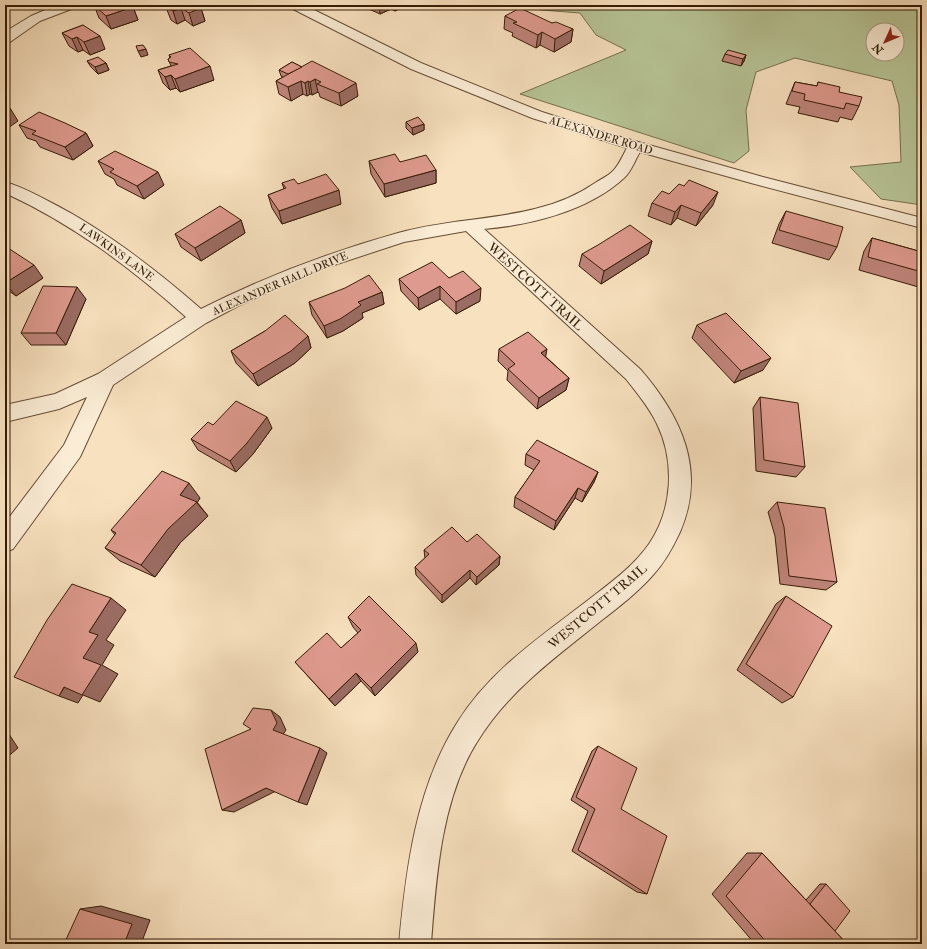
<svg xmlns="http://www.w3.org/2000/svg" width="927" height="949" font-family="'IM FELL Double Pica',serif">
  <style>
    .green { fill: #b7c496; stroke: #76704e; fill-rule: evenodd }
    .lines { fill: none; stroke-linecap: round; stroke-linejoin: round }
    .minor-casing { stroke: #664d34; stroke-width: 2 }
    .minor { fill: #faecd5; fill-rule: evenodd }
    .wall { fill: #bf847a; stroke: #351c06 }
    .shaded-wall { fill: #9b6c63; stroke: #351c06 }
    .building { fill: #de9a8e; stroke: #351c06 }
    .labels { text-anchor: middle; stroke-width: 3; stroke-linejoin: round; paint-order: stroke }
    .far-street-label { font-size: 11px; fill: #351c06; stroke: #faecd5 }
    .street-label { font-size: 13px; fill: #351c06; stroke: #faecd5 }
  </style>
  <rect width="100%" height="100%" fill="#f8e1bf"/>
  <filter id="stains"><feTurbulence type="fractalNoise" baseFrequency=".005" numOctaves="4"/><feColorMatrix values="0 0 0 0 .2 0 0 0 0 .09 0 0 0 0 .02 0 0 0 .5 -.17"/></filter>
  <radialGradient id="worn" r=".72"><stop offset=".6" stop-color="#630" stop-opacity="0"/><stop offset="1" stop-color="#630" stop-opacity=".3"/></radialGradient>
  <path class="green" d="M517,5h405v200l-41,-6 -31,-32 51,-5 -2,-57 -7,-24 -97,-23 -39,14 -10,38 3,41 -15,12 -214,-69 106,-44 -30,-15 -16,-22 -39,-3zM873,30h24v24h-24z"/>
  <g class="lines">
    <defs>
      <g id="minor">
        <path d="M57,5h19l-2,3 -34,13 -30,21 -5,1v-10l3,-3 23,-14z"/>
        <path d="M289,5h15l117,58 121,49 75,24 146,41 159,41v10l-171,-45 -111,-31c-5,8 -9,20 -16,26 -36,33 -93,47 -140,51l156,140c41,47 67,101 40,163 -7,15 -15,30 -27,43 -15,17 -33,31 -51,45 -46,37 -94,71 -125,122 -36,57 -41,137 -46,202h-32c7,-75 17,-156 58,-221 32,-52 83,-86 130,-122 22,-17 46,-34 62,-57 24,-35 26,-83 8,-120 -8,-17 -20,-31 -31,-45l-160,-148 -62,11 -91,30 -75,34 -32,17 -93,62 -33,72 -67,92 -8,3v-29l59,-78 23,-48 -28,12 -54,13v-17l50,-11 43,-20 88,-57c-55,-49 -113,-93 -181,-124v-11c15,4 30,12 45,20 55,28 104,66 151,107 63,-32 129,-57 197,-76 66,-19 139,-10 197,-50 6,-4 13,-7 18,-12 6,-6 10,-16 14,-23l-95,-30 -121,-49 -120,-61z"/>
      </g>
    </defs>
    <use href="#minor" class="minor-casing"/>
    <use href="#minor" class="minor"/>
  </g>
  <g class="wall">
    <path d="M94,5l39,2 5,13 -27,9 -12,-11z"/>
    <path d="M165,5h35l5,16 -12,5 -8,-6 -8,4 -6,-4z"/>
    <path d="M360,5h46l-11,6 -4,-2 -11,5z"/>
    <path d="M505,16l47,7 21,6 -2,13 -17,10 -14,-7 -4,3 -24,-12 1,-3 -9,-4z"/>
    <path d="M83,25l22,24 -15,6 -7,-5 -5,2 -9,-6 -7,-13z"/>
    <path d="M725,54l21,1 -2,6 -3,5 -19,-5z"/>
    <path d="M169,55l45,25 -34,12 -4,-4 -6,2 -7,-7 -5,-13 13,-4 -3,-7 2,-1z"/>
    <path d="M87,61l19,2 3,7 -11,4 -7,-7z"/>
    <path d="M292,62l66,34 -17,10 -21,-9 -1,-4 -1,-1 -6,3 -2,-1 -3,2 -4,-2 -12,7 -12,-7 -3,-13 7,-4 -2,-1 -2,-6z"/>
    <path d="M795,82l22,4 1,-4 21,10 20,14 -7,14 -12,-3 -2,5 -40,-9 2,-6 -14,-3z"/>
    <path d="M406,122l18,2v6l-11,5 -7,-7z"/>
    <path d="M19,125l67,8 7,13 -20,14 -33,-13 -4,-6 -9,-3z"/>
    <path d="M98,161l66,24 -20,14 -27,-14 -3,-6 -9,-5z"/>
    <path d="M369,161l31,1 36,8v13l-51,14 -14,-23z"/>
    <path d="M282,183l16,1 43,20 -59,20 -10,-16 -4,-13 16,-6z"/>
    <path d="M684,186l29,19 -17,21 -19,-8 -6,7 -23,-9 4,-13z"/>
    <path d="M786,211l51,36 -8,13 -57,-17 7,-19z"/>
    <path d="M241,220l4,13 -44,28 -20,-14 -6,-13z"/>
    <path d="M872,238l50,14v36l-63,-18 5,-19z"/>
    <path d="M652,241l-4,13 -47,30 -22,-18 3,-12z"/>
    <path d="M5,246l38,32 -27,18 -11,-8z"/>
    <path d="M449,278l31,23 -24,13 -16,-15 -21,11 -18,-19 -2,-12z"/>
    <path d="M382,292l2,12 -22,9 1,5 -20,13 -16,7 -15,-23 -3,-13z"/>
    <path d="M86,299l-20,46h-35l-10,-12z"/>
    <path d="M697,325l66,45 -29,13 -42,-45z"/>
    <path d="M265,331l43,5 3,12 -16,15 -37,23 -22,-23 -5,-12z"/>
    <path d="M499,349l47,8 23,21 -3,12 -29,19 -30,-29 1,-9 -10,-10z"/>
    <path d="M760,397l45,70 -9,10 -40,-6 -3,-63z"/>
    <path d="M213,425l59,3 -19,26 -17,18 -38,-22 -7,-11z"/>
    <path d="M526,454l72,18 -4,10 -12,20 -7,-4 -21,32 -40,-23 1,-10 19,-27 -9,-5z"/>
    <path d="M200,498l-3,4 11,14 -28,27 -25,34 -35,-16 -15,-13 10,-13 -4,-5z"/>
    <path d="M777,502l60,80 -11,8 -46,-6 -5,-48 -7,-24z"/>
    <path d="M467,542l33,14 -1,9 -23,20 -6,-7 -28,25 -26,-28 -1,-8 10,-9 -1,-8z"/>
    <path d="M786,596l7,101 -11,6 -45,-33 39,-66z"/>
    <path d="M348,617l70,35 -43,44 -14,-15 -26,25 -40,-44 46,-14 17,-15 -5,-6z"/>
    <path d="M598,746l23,63 26,85 -10,-2 -65,-41 16,-40 -17,-11 21,-49z"/>
    <path d="M747,853h15l44,47 14,-16h6l9,47 12,13h-92l-43,-50z"/>
  </g>
  <g class="shaded-wall">
    <path d="M195,5h5l5,16 -12,5 -4,-13z"/>
    <path d="M379,5h12v4l-11,5z"/>
    <path d="M394,5h12l-11,6z"/>
    <path d="M133,7l5,13 -27,9 -5,-13z"/>
    <path d="M181,8l4,12 -8,4 -4,-13z"/>
    <path d="M573,29l-2,13 -17,10 1,-13z"/>
    <path d="M542,32l-2,13 -4,3 2,-13z"/>
    <path d="M100,36l5,13 -15,6 -6,-13z"/>
    <path d="M77,37l6,13 -5,2 -6,-13z"/>
    <path d="M146,49l2,6 -7,2 -3,-6z"/>
    <path d="M746,55l-2,6 -3,5 2,-7z"/>
    <path d="M106,63l3,7 -11,4 -3,-7z"/>
    <path d="M210,66l4,14 -34,12 -5,-13z"/>
    <path d="M171,75l5,13 -6,2 -5,-13z"/>
    <path d="M315,79l3,13 -6,3 -2,-13z"/>
    <path d="M301,81l2,13 -12,7 -3,-14z"/>
    <path d="M308,81l2,13 -3,2 -2,-13z"/>
    <path d="M356,83l2,13 -17,10 -2,-13z"/>
    <path d="M10,108l8,13 -13,9v-19z"/>
    <path d="M424,124v6l-11,5 -1,-7z"/>
    <path d="M86,133l7,13 -20,14 -8,-13z"/>
    <path d="M436,170v13l-51,14 -1,-13z"/>
    <path d="M158,172l6,13 -20,14 -7,-13z"/>
    <path d="M339,190l2,14 -59,20 -3,-13z"/>
    <path d="M718,192l-5,13 -17,21 5,-13z"/>
    <path d="M681,205l-4,13 -6,7 4,-13z"/>
    <path d="M241,220l4,13 -44,28 -6,-13z"/>
    <path d="M652,241l-4,13 -47,30 3,-13z"/>
    <path d="M34,265l9,13 -27,18 -11,-13z"/>
    <path d="M440,286v13l-21,11 -1,-12z"/>
    <path d="M77,287l9,12 -20,46 -10,-12z"/>
    <path d="M481,288l-1,13 -24,13v-12z"/>
    <path d="M382,292l2,12 -22,9 1,5 -20,13 -16,7 -3,-12 34,-24z"/>
    <path d="M308,336l3,12 -16,15 -37,23 -5,-12z"/>
    <path d="M547,349l-2,12 -4,-8z"/>
    <path d="M771,358l-8,12 -29,13 7,-12z"/>
    <path d="M569,378l-3,12 -29,19 2,-11z"/>
    <path d="M267,417l5,11 -19,26 -17,18 -6,-11z"/>
    <path d="M598,472l-4,10 -12,20 4,-10z"/>
    <path d="M189,483l11,15 -3,5 11,13 -28,27 -25,34 -14,-12 39,-70z"/>
    <path d="M578,488l-3,10 -21,32 2,-9z"/>
    <path d="M500,556l-1,9 -23,20 1,-8z"/>
    <path d="M470,570v8l-28,25v-8z"/>
    <path d="M111,598l15,12 -20,30 8,5 -12,20 16,9 -18,28 -17,-7 -5,8 -19,-7 24,-38 6,-26z"/>
    <path d="M416,643l2,9 -43,44 -4,-8z"/>
    <path d="M356,673l5,8 -26,25 -6,-7z"/>
    <path d="M271,710l9,7 6,13 -4,6 -9,-6z"/>
    <path d="M5,728l13,20 -13,11z"/>
    <path d="M320,748l7,5 -20,52 -9,-3z"/>
    <path d="M266,788l10,3 -42,21 -12,-2z"/>
    <path d="M101,906l49,14 -9,24h-17l-44,-35z"/>
  </g>
  <g class="building">
    <path d="M94,5h37l2,2 -27,9z"/>
    <path d="M172,5h23l6,3 -12,5 -8,-5 -8,3 -6,-4z"/>
    <path d="M520,8l32,15 4,-1 17,7 -18,10 -13,-7 -4,3 -25,-12 4,-1 -12,-6z"/>
    <path d="M83,25l17,11 -16,6 -7,-5 -5,2 -10,-6z"/>
    <path d="M143,45l3,4 -8,2 -2,-5z"/>
    <path d="M190,48l20,18 -35,13 -4,-4 -6,2 -7,-7 20,-6 -9,-2 -1,-3 3,-2 -2,-2z"/>
    <path d="M728,50l18,5 -3,4 -18,-5z"/>
    <path d="M98,57l8,6 -11,4 -8,-6z"/>
    <path d="M312,61l44,22 -17,10 -22,-9 4,-2 -6,-3 -5,3 -2,-1 -3,2 -4,-2 -13,6 -12,-6z"/>
    <path d="M292,62l10,5 -14,7 -9,-4z"/>
    <path d="M795,82l22,4 1,-4 22,5 -1,5 23,5 -3,9 -13,-3 -2,6 -40,-9 1,-6 -13,-3z"/>
    <path d="M5,106l5,2 -5,3z"/>
    <path d="M39,112l26,11 21,10 -21,14 -33,-13 4,-3 -17,-6z"/>
    <path d="M418,117l6,7 -12,4 -6,-6z"/>
    <path d="M115,151l43,21 -21,14 -27,-14 4,-3 -16,-8z"/>
    <path d="M395,154l5,8 26,-7 10,15 -52,14 -15,-23z"/>
    <path d="M326,174l13,16 -60,21 -11,-16 18,-7 -4,-5 12,-4 4,5z"/>
    <path d="M689,180l29,12 -17,21 -20,-8 -6,7 -23,-9 10,-12 7,3 10,-10 5,2z"/>
    <path d="M220,206l21,14 -46,28 -20,-14z"/>
    <path d="M786,211l57,16 -6,20 -58,-17z"/>
    <path d="M630,225l22,16 -48,30 -22,-17 16,-9z"/>
    <path d="M872,238l50,14v20l-54,-15z"/>
    <path d="M5,246l29,19 -29,18z"/>
    <path d="M432,262l17,16 14,-7 18,17 -25,14 -16,-16 -22,12 -19,-19z"/>
    <path d="M369,275l13,17 -24,10 3,3 -21,14 -16,7 -15,-24 36,-14z"/>
    <path d="M43,286l34,1 -21,46h-35z"/>
    <path d="M726,313l45,45 -30,13 -44,-46z"/>
    <path d="M285,315l23,21 -17,15 -38,23 -22,-23 34,-20z"/>
    <path d="M528,332l19,17 -6,4 28,25 -30,20 -31,-29 7,-5 -16,-15z"/>
    <path d="M760,397l38,6 7,64 -41,-7z"/>
    <path d="M236,401l31,16 -20,26 -17,18 -39,-22 17,-17 5,3z"/>
    <path d="M537,440l61,32 -12,20 -8,-4 -22,33 -41,-24 25,-36 -14,-7z"/>
    <path d="M162,471l27,12 -9,12 17,7 -29,27 -27,36 -36,-17 11,-15 -5,-3z"/>
    <path d="M777,502l48,6 12,74 -48,-6 -5,-49z"/>
    <path d="M452,527l15,15 10,-8 23,22 -23,21 -7,-7 -28,25 -27,-28 14,-13 -5,-4z"/>
    <path d="M72,584l39,14 -22,34 9,3 -15,23 18,7 -19,30 -18,-8 -5,9 -45,-19 33,-57z"/>
    <path d="M369,596l47,47 -45,45 -15,-15 -27,26 -34,-37 32,-29 14,15 20,-18 -13,-13z"/>
    <path d="M786,596l46,30 -39,71 -47,-33z"/>
    <path d="M253,708l18,2 6,13 -4,7 47,18 -22,54 -32,-14 -44,22 -17,-61 46,-20 -8,-5z"/>
    <path d="M598,746l39,22 -16,41 46,27 -20,58 -69,-44 17,-41 -19,-12z"/>
    <path d="M762,853l85,91h-79l-42,-48z"/>
    <path d="M826,884l24,27 -15,20 -25,-27z"/>
    <path d="M80,909l52,15 -8,20h-60z"/>
  </g>
  <g class="labels">
    <g class="far-street-label">
      <text transform="translate(601 135) rotate(17)" y="4">ALEXANDER ROAD</text>
      <text transform="translate(117 252) rotate(36)" y="4">LAWKINS LANE</text>
      <text transform="translate(280 283) rotate(-23)" y="4">ALEXANDER HALL DRIVE</text>
    </g>
    <g class="street-label">
      <text transform="translate(536 286) rotate(42)" y="5">WESTCOTT TRAIL</text>
      <text transform="translate(597 606) rotate(-40)" y="5">WESTCOTT TRAIL</text>
    </g>
  </g>
  <rect width="927" height="949" fill="none" stroke="#f8e1bf" stroke-width="20"/>
  <rect x="6" y="6" width="915" height="937" fill="none" stroke="#351c06" stroke-width="2"/>
  <rect x="10" y="10" width="907" height="929" fill="none" stroke="#351c06"/>
  <g transform="translate(885 42) rotate(226)"><circle r="19" fill="#faecd5" stroke="#ab9982"/>
  <path d="M0-3L7 15L0 10L-7 15Z" fill="#8f2418"/>
  <text y="-6" font-size="11" font-weight="bold" text-anchor="middle" fill="#351c06">N</text>
  </g>
  <rect width="100%" height="100%" filter="url(#stains)"/>
  <rect width="100%" height="100%" fill="url(#worn)"/>
</svg>
